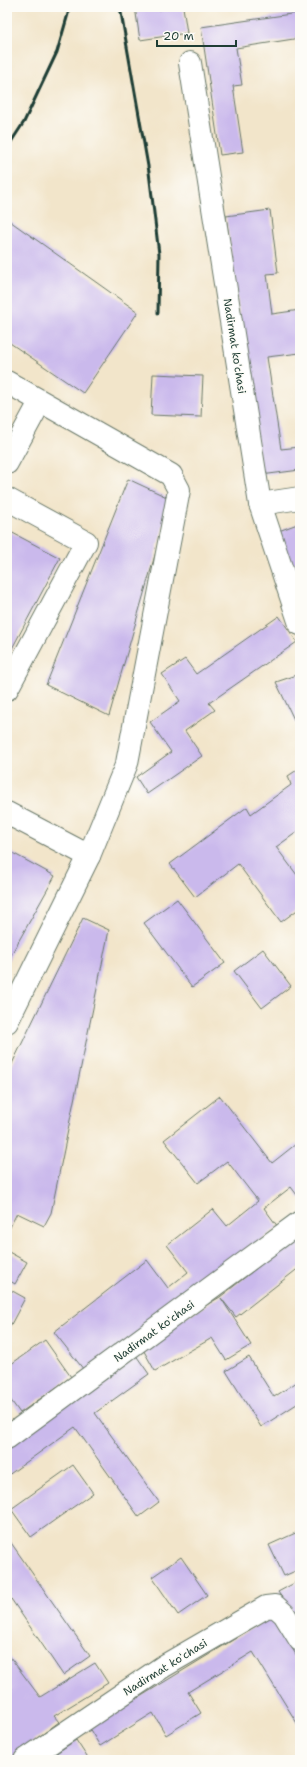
<svg xmlns="http://www.w3.org/2000/svg" width="307" height="1767" font-family="'Shantell Sans',sans-serif">
  <style>
    .building { fill: #cab9ec }
    .lines { fill: none; stroke-linecap: round; stroke-linejoin: round }
    .minor-casing { stroke: #697868; stroke-width: 24 }
    .minor { stroke: #fff; stroke-width: 22 }
    .rail { stroke: #1f3d34; stroke-width: 3 }
    .labels { text-anchor: middle; stroke-width: 3; stroke-linejoin: round; paint-order: stroke }
    .street-label { font-size: 11px; fill: #1f3d34; stroke: #fdfcf7 }
  </style>
  <rect width="100%" height="100%" fill="#fdfcf7"/>
  <filter id="ink" filterUnits="userSpaceOnUse"><feTurbulence type="fractalNoise" baseFrequency=".025" numOctaves="2"/><feDisplacementMap in="SourceGraphic" scale="8" xChannelSelector="R" yChannelSelector="G"/><feConvolveMatrix kernelMatrix="1 2 1 2 8 2 1 2 1" color-interpolation-filters="sRGB"/></filter>
  <filter id="wash" filterUnits="userSpaceOnUse"><feTurbulence type="fractalNoise" baseFrequency=".012" numOctaves="4" result="noise"/><feDisplacementMap in="SourceGraphic" scale="16" xChannelSelector="R" yChannelSelector="G"/><feGaussianBlur stdDeviation="0.9" result="paint"/><feColorMatrix in="noise" values="0 0 0 0 0 0 0 0 0 0 0 0 0 0 0 0 0 1.4 0 .05"/><feComposite in="paint" operator="in"/></filter>
  <g filter="url(#wash)">
    <rect width="100%" height="100%" fill="#f2e5ca"/>
    <g id="blocks">
      <g class="building">
        <path d="M135,7h23v3l25,-3 4,26 -47,7z"/>
        <path d="M298,13l2,25 -64,10 6,37 -9,1 10,66 -23,3 -19,-128z"/>
        <path d="M270,210l8,63 -11,1 5,40 28,-4v43l-33,4 14,92 19,-2v23l-39,5 -35,-259z"/>
        <path d="M7,219l131,93 -55,81 -76,-52z"/>
        <path d="M153,374l50,2 -2,41 -50,-2z"/>
        <path d="M128,479l43,20 -62,217 -63,-31z"/>
        <path d="M300,523v75l-24,-66z"/>
        <path d="M7,530l53,28 -53,100z"/>
        <path d="M279,616l18,26 -88,61 6,7 -30,21 17,25 -55,38 -11,-17 35,-25 -21,-30 30,-21 -18,-27 23,-15 11,15z"/>
        <path d="M300,674v58l-24,-50z"/>
        <path d="M300,768v62l-24,17 24,32v29l-19,14 -43,-58 -43,33 -25,-33 77,-57 4,7 40,-29 -3,-9z"/>
        <path d="M7,850l48,26 -48,86z"/>
        <path d="M177,899l48,64 -33,24 -48,-64z"/>
        <path d="M83,918l26,12 -58,283 -7,13 -27,-13 -10,20v-159z"/>
        <path d="M263,949l28,37 -29,22 -28,-37z"/>
        <path d="M220,1096l52,67 24,-19 4,5v50l-9,-12 -27,21 14,19 -190,148 -34,-43 93,-72 21,28 20,-16 -21,-27 46,-36 14,17 31,-25 -31,-40 -29,22 -34,-43z"/>
        <path d="M300,1234v33l-64,50 -15,-19 30,47 -25,15 -14,-22 -57,33 -15,-27 80,-47z"/>
        <path d="M7,1251l20,11 -12,22 -8,-5z"/>
        <path d="M7,1288l18,10 -18,34z"/>
        <path d="M45,1340l26,37 -51,36 -13,-18v-28z"/>
        <path d="M135,1354l14,20 -54,39 64,89 -20,15 -64,-90 -68,49v-30z"/>
        <path d="M249,1357l25,40 26,-17v22l-39,25 -35,-56z"/>
        <path d="M73,1465l20,28 -62,44 -20,-28z"/>
        <path d="M300,1531v38l-16,7 -15,-31z"/>
        <path d="M7,1537l83,119 -27,19 -56,-82z"/>
        <path d="M181,1557l26,38 -29,20 -26,-38z"/>
        <path d="M300,1580v43l-22,-31z"/>
        <path d="M272,1616l28,45v67l-47,-76 -65,40 13,21 -35,22 -13,-22 -53,33 -11,-18z"/>
        <path d="M7,1653l33,44 55,-34 13,20 -54,33 5,6 -51,38h-1v-68l5,-3 -5,-7z"/>
        <path d="M76,1740l13,20h-43z"/>
      </g>
    </g>
  </g>
  <g filter="url(#ink)">
    <use href="#blocks" fill-opacity="0" stroke="#697868" stroke-width="1"/>
    <g class="lines">
      <defs>
        <g id="minor">
          <path d="M190,63l70,441 40,120"/>
          <path d="M7,382l164,93 8,15 -52,273 -38,93 -82,166"/>
          <path d="M7,463l33,-61"/>
          <path d="M7,499l79,43 -79,147"/>
          <path d="M260,504l40,-6"/>
          <path d="M7,813l82,43"/>
          <path d="M7,1438l293,-216"/>
          <path d="M25,1760l139,-94 102,-59 9,-1 9,8 16,26"/>
        </g>
      </defs>
      <use href="#minor" class="minor-casing"/>
      <use href="#minor" class="minor"/>
      <g class="rail">
        <path d="M120,7l29,165 10,82 -1,59"/>
        <path d="M7,148l17,-26 33,-70 13,-45"/>
      </g>
    </g>
  </g>
  <g class="labels">
    <g class="street-label">
      <text transform="translate(235 346) rotate(81)" y="4">Nadirmat koʻchasi</text>
      <text transform="translate(154 1331) rotate(-36)" y="4">Nadirmat koʻchasi</text>
      <text transform="translate(165 1667) rotate(-32)" y="4">Nadirmat koʻchasi</text>
    </g>
  </g>
  <rect width="307" height="1767" fill="none" stroke="#fdfcf7" stroke-width="24"/>
  <path d="M157 40v6h79v-6" fill="none" stroke="#1f3d34" stroke-width="2"/>
  <text x="163" y="40" font-size="12" fill="#1f3d34" stroke="#fdfcf7" stroke-width="3" paint-order="stroke">20 m</text>
</svg>
